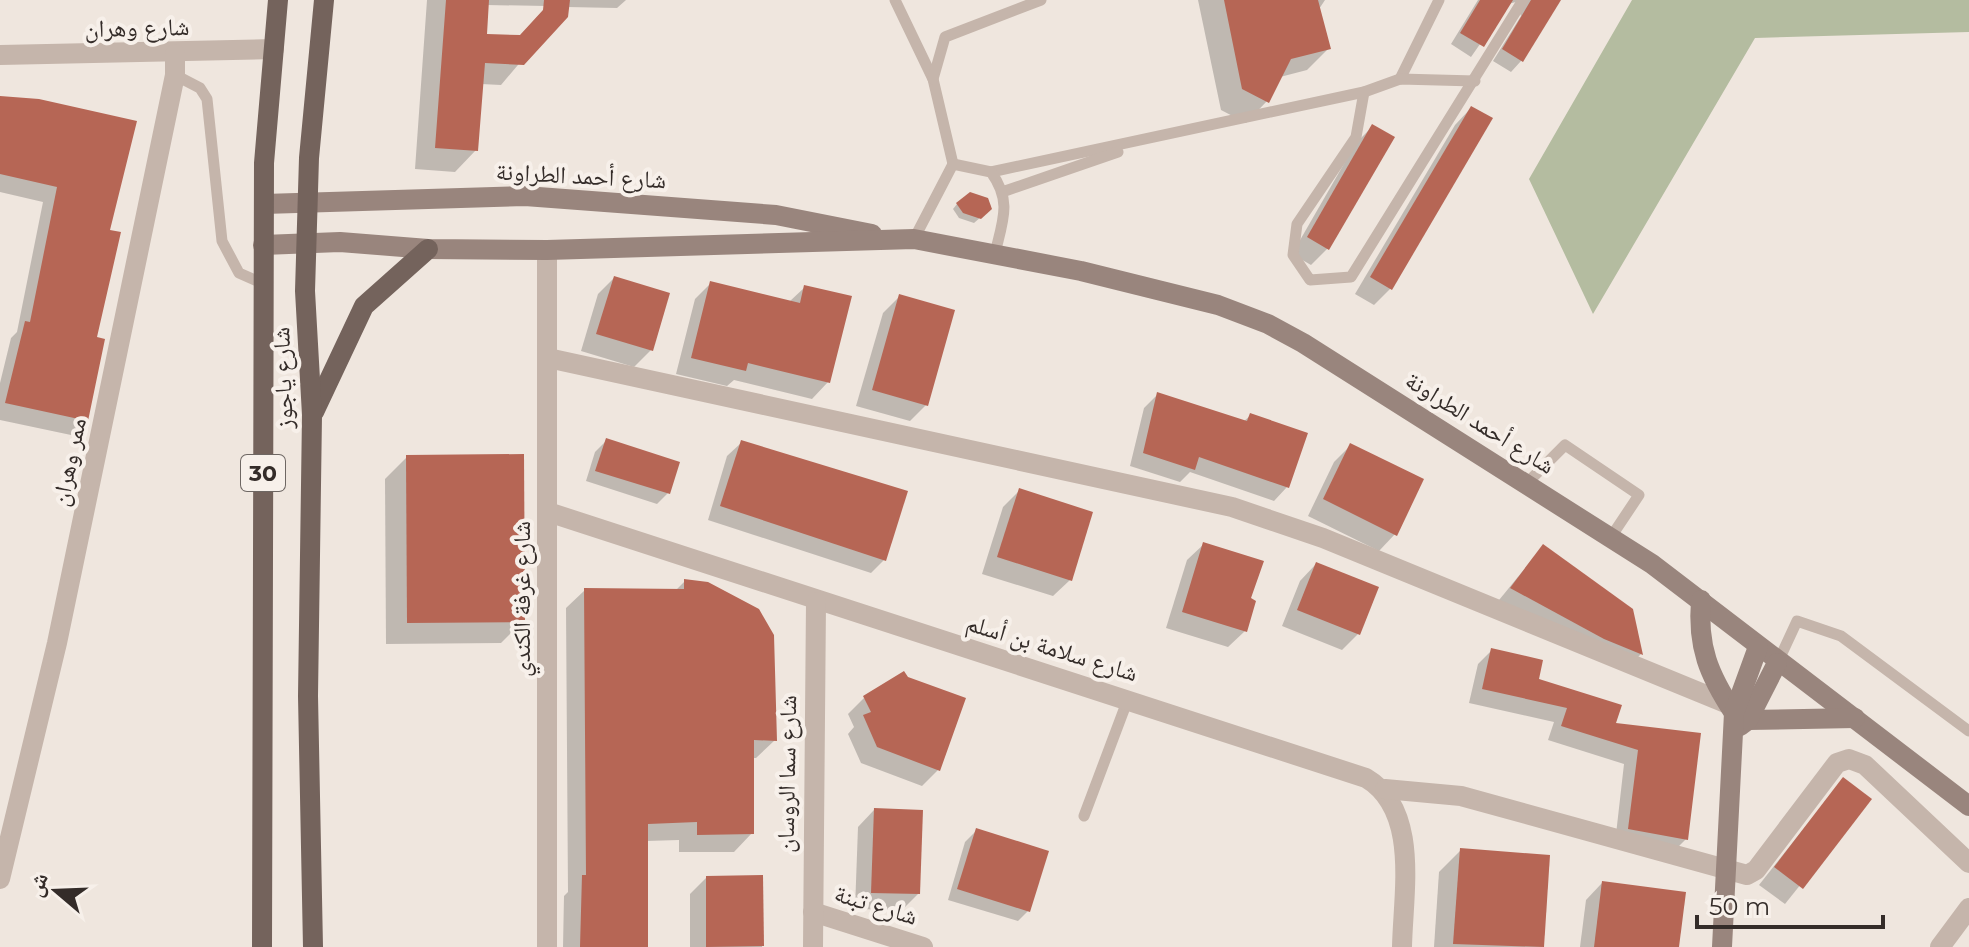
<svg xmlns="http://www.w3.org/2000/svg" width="1969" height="947" font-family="Montserrat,'Noto Naskh Arabic',sans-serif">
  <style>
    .green { fill: #b4bca0 }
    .shadow { fill: #0003; fill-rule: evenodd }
    .building { fill: #b66655 }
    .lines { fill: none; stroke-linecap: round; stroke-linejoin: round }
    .lane { stroke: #c5b5ab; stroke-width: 11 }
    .street { stroke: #c5b5ab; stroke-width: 20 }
    .secondary { stroke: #99857d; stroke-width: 20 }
    .primary { stroke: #74635c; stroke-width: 20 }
    .labels { text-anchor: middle; stroke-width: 8; stroke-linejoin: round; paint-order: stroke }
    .shield { fill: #f7f0ea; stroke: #6e6763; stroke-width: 2 }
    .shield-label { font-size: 22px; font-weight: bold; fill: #342c29 }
    .street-label { font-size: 24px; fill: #342c29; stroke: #f7f0ea }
  </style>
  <rect width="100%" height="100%" fill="#efe6de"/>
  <path class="green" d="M1632,0h337v32l-214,6 -162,276 -64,-135z"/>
  <g class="shadow">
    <path d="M427,0h199l-9,8 -50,-1 -66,78 -20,-1 -5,66 -21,22 -40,-3zM487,5l60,1 -28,31 -34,-2z"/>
    <path d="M1198,0h127l-6,9 10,39 -22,22 -27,7 -13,24 -21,22 -25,-13z"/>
    <path d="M1478,0h81l-38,61 -10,11 -18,-11 28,-45 -5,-14 -8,2 -37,53 -20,-13z"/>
    <path d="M0,98l108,133 -22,189 -15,15 -71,-15v-37l11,-45 6,-6 26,-130 -43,-10z"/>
    <path d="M1471,108l-81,181 -16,16 -19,-11 100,-169z"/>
    <path d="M1373,126l-45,122 -17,17 -19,-11 64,-111z"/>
    <path d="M957,204l33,5 -16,14 -15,-5 -6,-9z"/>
    <path d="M614,278l37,72 -17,17 -53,-16 17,-57z"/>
    <path d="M711,283l78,19 16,-15 23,95 -16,17 -78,-19 -7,6 -51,-12 19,-75z"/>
    <path d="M900,296l26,109 -16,16 -54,-15 27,-93z"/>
    <path d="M1158,394l85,28 8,-7 36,72 -13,14 -84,-29 -10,10 -50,-16 14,-58z"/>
    <path d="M606,441l62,52 -11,11 -71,-23 9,-29z"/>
    <path d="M741,443l143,117 -13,13 -163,-53 19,-64z"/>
    <path d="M1351,445l44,89 -16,17 -71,-35 26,-54z"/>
    <path d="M407,457l116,164 -22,22 -115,1 -1,-165z"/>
    <path d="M1020,490l50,90 -17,16 -71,-22 21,-67z"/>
    <path d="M1204,544l45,56 -4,31 -17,16 -62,-19 21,-68z"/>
    <path d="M1543,546l88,65 10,43 -16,16 -130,-65z"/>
    <path d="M1316,564l42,70 -16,16 -60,-24 18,-45z"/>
    <path d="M685,581l73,29 14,26 3,104 -19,18h-4v75l-18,19h-55v-12l-33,1v106h-83l1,-51 4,-4 -2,-284 19,-18 90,1z"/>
    <path d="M1492,650l122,75 85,10 -13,104 -15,15 -56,-11 9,-79 -76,-24 6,-18 -85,-19 9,-39z"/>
    <path d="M864,698l74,72 -16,16 -61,-23 -13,-29 6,-7 -6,-13z"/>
    <path d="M1843,779l26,20 -84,105 -26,-19z"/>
    <path d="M874,810l44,84 -16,16 -47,-1 3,-82z"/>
    <path d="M976,831l53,79 -11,11 -70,-21 17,-58z"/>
    <path d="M1461,850l87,7 -6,90h-108l5,-75z"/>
    <path d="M761,877l1,70h-72v-53l16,-16z"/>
    <path d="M1602,883l75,64h-97l6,-47z"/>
  </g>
  <g class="building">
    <path d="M446,0h43l-2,34 33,1 23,-25 1,-10h26l-2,17 -44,48 -39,-2 -7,88 -43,-3z"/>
    <path d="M1224,0h94l13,49 -40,10 -22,44 -27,-14z"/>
    <path d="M1480,0h33l-29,47 -24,-14z"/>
    <path d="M1531,0h30l-38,62 -21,-13z"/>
    <path d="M0,96l39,3 98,22 -27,109 11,2 -24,105 8,2 -17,82 -83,-18 20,-82 5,1 27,-135 -57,-13z"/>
    <path d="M1471,106l22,12 -101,172 -22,-13z"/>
    <path d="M1372,124l23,13 -66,113 -22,-13z"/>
    <path d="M970,192l18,6 4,11 -11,10 -18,-6 -7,-10z"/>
    <path d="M614,276l56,17 -17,58 -57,-17z"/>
    <path d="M710,281l90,22 4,-18 48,11 -22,87 -82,-20 -2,8 -55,-13z"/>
    <path d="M899,294l56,16 -27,96 -56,-16z"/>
    <path d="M1157,392l90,29 3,-8 58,20 -19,55 -90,-31 -4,13 -52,-17z"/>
    <path d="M606,438l74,24 -10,32 -75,-23z"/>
    <path d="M741,440l167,51 -22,70 -166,-55z"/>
    <path d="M1350,443l74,36 -27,57 -74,-37z"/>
    <path d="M524,454l1,168 -118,1 -1,-168z"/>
    <path d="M1019,488l74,24 -21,69 -75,-24z"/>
    <path d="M1203,542l61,19 -13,37 5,3 -9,31 -65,-20z"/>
    <path d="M1543,544l90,65 10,46 -39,-16 -94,-51z"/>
    <path d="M1316,562l63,25 -19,48 -63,-25z"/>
    <path d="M684,579l24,3 51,27 15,26 3,106 -23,-1v94l-57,1v-13l-49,2v123h-68l2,-72h4l-2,-287 100,1z"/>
    <path d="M1491,648l52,12 -4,19 83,26 -6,18 85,10 -13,107 -60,-11 10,-79 -77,-24 6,-18 -85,-19z"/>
    <path d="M904,671l4,6 58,21 -26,73 -63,-24 -14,-32 8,-3 -8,-16z"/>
    <path d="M1843,777l29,22 -69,90 -29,-22z"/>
    <path d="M874,808l49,2 -3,84 -49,-1z"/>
    <path d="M976,828l73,23 -19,61 -73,-23z"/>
    <path d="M1460,848l90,7 -6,92 -91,-3z"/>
    <path d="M763,875l1,71 -58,1v-71z"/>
    <path d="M1602,881l84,11 -7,55h-85z"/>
  </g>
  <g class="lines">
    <g class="lane">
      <path d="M895,0l38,79 20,85"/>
      <path d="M175,75l25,13 7,11 15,142 17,32 23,10"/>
      <path d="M933,79l12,-42 96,-37"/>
      <path d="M1400,79l39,-79"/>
      <path d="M1364,92l-8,45 -59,87 -4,31 17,25 41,-3 172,-277"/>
      <path d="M991,172l373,-80 36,-13 75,2"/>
      <path d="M1005,191l113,-39"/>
      <path d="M914,239l39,-75 38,8c21,29 12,48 4,81"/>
      <path d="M1527,483l38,-38 74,50 -28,42"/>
      <path d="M1778,662l19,-41 44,15 128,95"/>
      <path d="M1084,816l44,-117"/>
    </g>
    <g class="street">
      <path d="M0,55l274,-6"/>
      <path d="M548,358l684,149 91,31 405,166"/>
      <path d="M548,512l818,266c54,32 37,115 36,169"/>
      <path d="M1385,789l76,7 286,79 9,-5 81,-107 12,-4 16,6 104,98"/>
      <path d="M0,879l57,-236 118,-568v-21"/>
      <path d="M813,912l110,35"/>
      <path d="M547,947v-697"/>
      <path d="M813,947l3,-345"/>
      <path d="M1940,947l29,-39"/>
    </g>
    <g class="secondary">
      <path d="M264,204l261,-8 251,19 96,19"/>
      <path d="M263,245l77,-3 88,7 119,1 367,-11 167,32 137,34 50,19 35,19 349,221 317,242"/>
      <path d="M1701,600c-4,47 8,75 33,113"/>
      <path d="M1748,720l107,-2"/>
      <path d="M1740,726l8,-6 29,-57"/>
      <path d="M1722,947l12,-234 24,-66"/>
    </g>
    <g class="primary">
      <path d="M314,412l50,-106 64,-57"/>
      <path d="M262,947l2,-784 14,-163"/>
      <path d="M313,947l-5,-251 4,-281 -7,-124 4,-133 15,-158"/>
    </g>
  </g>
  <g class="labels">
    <rect class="shield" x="241" y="455" width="44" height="36" rx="6"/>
    <g class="shield-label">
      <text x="263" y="481">30</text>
    </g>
    <g class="street-label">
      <text transform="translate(137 28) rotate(-1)" y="8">شارع وهران</text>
      <text transform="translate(581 176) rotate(3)" y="8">شارع أحمد الطراونة</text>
      <text transform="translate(283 378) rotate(-92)" y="8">شارع ياجوز</text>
      <text transform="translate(1480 423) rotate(32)" y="8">شارع أحمد الطراونة</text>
      <text transform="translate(69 462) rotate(-78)" y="8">ممر وهران</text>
      <text transform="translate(522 599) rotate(-90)" y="8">شارع غرفة الكندي</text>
      <text transform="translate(1052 648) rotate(17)" y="8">شارع سلامة بن أسلم</text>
      <text transform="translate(787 774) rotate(-89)" y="8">شارع سما الروسان</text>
      <text transform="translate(876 905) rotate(17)" y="8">شارع تبنة</text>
    </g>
  </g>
  <g transform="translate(56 891) rotate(289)" stroke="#f7f0ea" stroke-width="6" paint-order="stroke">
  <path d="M0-6L14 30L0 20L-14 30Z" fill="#342c29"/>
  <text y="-12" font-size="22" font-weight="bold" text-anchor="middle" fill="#342c29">ش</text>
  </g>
  <path d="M1697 915v12h186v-12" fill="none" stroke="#342c29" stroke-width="4"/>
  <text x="1709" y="915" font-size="24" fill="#342c29" stroke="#f7f0ea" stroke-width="6" paint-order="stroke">50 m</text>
</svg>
